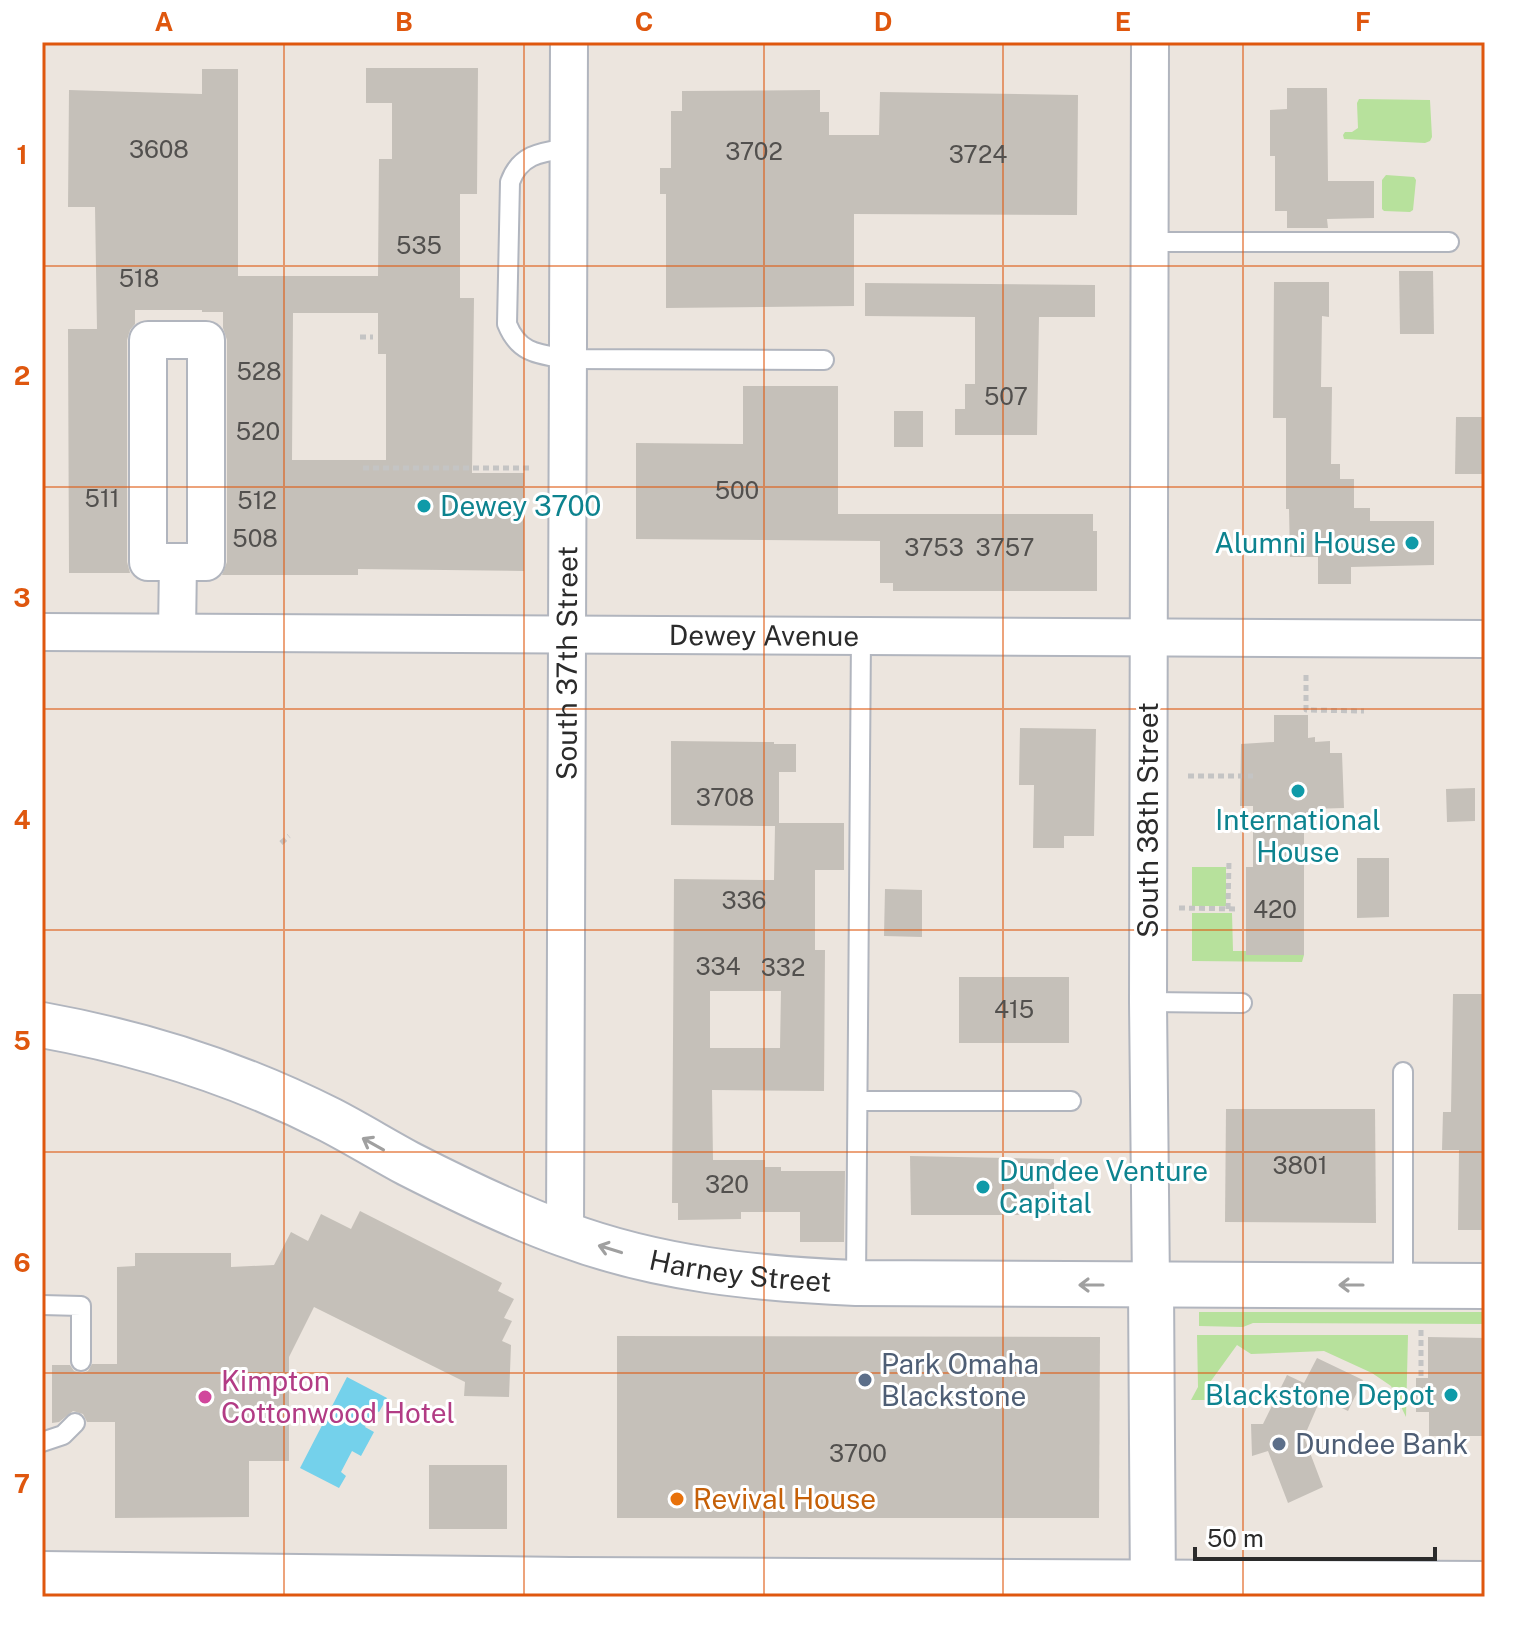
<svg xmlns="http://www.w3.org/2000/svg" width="1527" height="1639" font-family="'Public Sans',sans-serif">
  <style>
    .green { fill: #b7e19c }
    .water { fill: #74d1eb }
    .building { fill: #c5c0b9; fill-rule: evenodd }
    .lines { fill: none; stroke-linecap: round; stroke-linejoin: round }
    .lane-casing { stroke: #b1b5be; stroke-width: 22 }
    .street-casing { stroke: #b1b5be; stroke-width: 40 }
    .secondary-casing { stroke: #b1b5be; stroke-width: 48 }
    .path { stroke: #c4c4c4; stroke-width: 5; stroke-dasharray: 6 4; stroke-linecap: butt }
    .lane { stroke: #fff; stroke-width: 18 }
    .street { stroke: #fff; stroke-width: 36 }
    .secondary { stroke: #fff; stroke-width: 44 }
    .oneway { stroke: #a0a0a0 }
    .grid { fill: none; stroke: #df570e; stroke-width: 2; stroke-opacity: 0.55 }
    .culture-dot { fill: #0f9aa8; stroke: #fff; stroke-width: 3 }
    .service-dot { fill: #5c6f8a; stroke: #fff; stroke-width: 3 }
    .hotel-dot { fill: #d1479c; stroke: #fff; stroke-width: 3 }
    .food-dot { fill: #e8710a; stroke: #fff; stroke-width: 3 }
    .labels { text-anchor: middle; stroke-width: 6; stroke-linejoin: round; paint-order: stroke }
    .number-label { font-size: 24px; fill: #52504e }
    .culture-label { font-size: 28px; fill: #0d838f; stroke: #fff; text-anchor: start }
    .street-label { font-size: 28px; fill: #2b2b2b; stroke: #fff }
    .service-label { font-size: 28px; fill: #4e5e75; stroke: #fff; text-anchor: start }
    .hotel-label { font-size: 28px; fill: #b23c85; stroke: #fff; text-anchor: start }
    .food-label { font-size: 28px; fill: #c56008; stroke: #fff; text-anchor: start }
    .neatline { fill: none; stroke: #df570e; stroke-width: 3 }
    .grid-label { font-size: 26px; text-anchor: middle; font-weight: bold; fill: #df570e }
  </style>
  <rect width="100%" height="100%" fill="#ece5de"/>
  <g class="green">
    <path d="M1359,99l71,1 2,37 -2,4 -5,2 -81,-4 -1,-4 2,-3h7l6,-4 -1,-25z"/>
    <path d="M1386,175l28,2 2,3 -3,30 -3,2 -26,-1 -2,-2v-29z"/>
    <rect x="1192" y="867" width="34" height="39"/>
    <path d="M1192,913h40l1,38h13v4h58l-2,7 -110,-1z"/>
    <path d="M1199,1312h286v12l-232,-1 -10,4 -44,-1z"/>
    <path d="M1197,1335h211l-2,82 -15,-31 -19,-13 -48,-22 -73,3 -14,-9 -29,40 20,15h-37l7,-13z"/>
  </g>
  <path class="water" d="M347,1377l40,21 -8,14 -5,-2 -9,17 9,5 -13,24 -9,-5 -11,21 5,4 -7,12 -39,-20z"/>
  <g class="building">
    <path d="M366,68h112l-1,126h-17v104h14l-2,175h52v98l-166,-2v6h-136l5,-13v-222l-4,-12v-16h-21v-2h-67v14l-5,6 -3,10v222l3,11h-61l-1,-244h29l-2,-122h-27l1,-117 133,4v-25h36v207h140l1,-117h13v-56h-26zM293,313h85v41h8v106h-94z"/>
    <path d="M1287,88h40l1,93h46v37l-47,1 1,9h-41v-17h-12v-55h-5v-46l17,-1z"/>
    <path d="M820,90v22h9v23h50l1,-43 198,3 -1,120 -223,-1v92l-188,2v-114h-6v-26h11v-57h11v-20z"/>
    <path d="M1399,271h34l1,63h-34z"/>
    <path d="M1274,282h55v35l-7,-1 -1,71h11l-1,77h9v15h14v29h16v13h64v44l-83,2v17h-33v-27h-28l-1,-48h-3v-91h-13z"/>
    <path d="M865,283l230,2v32h-56l-2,118h-82v-26h10v-25h10v-67l-110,-1z"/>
    <path d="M743,386h95v128h255v17h4v60h-204v-8h-13v-42l-244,-2v-96l107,1z"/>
    <rect x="894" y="411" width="29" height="36"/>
    <path d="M1456,417h29v57h-30z"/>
    <path d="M1274,715h34v23l7,-1v5l15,-1v12h12l2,55 -33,1v11l-7,-1v136h-58v-88h7v-61h-13l1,-62 33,-2z"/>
    <path d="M1020,728l76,1 -2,107h-30v12h-31l1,-63h-15z"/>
    <path d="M671,741l103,1v2h22v28h-17v51h65v47h-29v80h10l-1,141 -112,-1 1,70h52v7h16v4h64l-1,71h-44v-30h-59v7l-63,1v-17h-6l2,-324 100,1 1,-54 -104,-1zM710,991h71l-1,57h-70z"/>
    <path d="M1475,788v33l-28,1 -1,-33z"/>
    <path d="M1357,858h32v59l-32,1z"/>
    <path d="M885,889l37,1v47l-38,-1z"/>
    <rect x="959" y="977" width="110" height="66"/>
    <path d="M1453,994h32v236h-27l1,-80h-17l1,-38h8z"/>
    <path d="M1226,1109h149l1,114 -151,-1z"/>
    <path d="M910,1156l144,3v56h-143z"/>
    <path d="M360,1211l142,72 -4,8 16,8 -10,19 8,3 -10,20 9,4 -2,52 -45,-1 1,-14 -151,-75 -25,50v104h-40v56l-134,1v-96h-28l-4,-8 -10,-3 -14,11 -7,1v-58h18l4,6 8,2 6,-2 4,-7h25v-97l18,-1v-13h96v14l43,-2 17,-33 17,9 13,-27 30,15z"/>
    <path d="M617,1336l483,1 -1,181h-482z"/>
    <path d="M1428,1337l57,1v98h-56v-24h-13v-34h12z"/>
    <path d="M1317,1358l46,22 -15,31 -27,-13 -17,39 19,50 -35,16 -20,-52 -16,5 -1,-32h12l24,-49 17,8z"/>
    <rect x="429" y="1465" width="78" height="64"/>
  </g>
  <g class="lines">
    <defs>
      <g id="lane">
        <path d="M568,148c-26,4 -48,6 -58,34l-3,142c12,30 32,30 61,35l256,1"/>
        <path d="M1149,242h300"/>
        <path d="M1148,1002l94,1"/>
        <path d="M1403,1072v214"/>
        <path d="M858,1101h213"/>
        <path d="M856,1283l5,-647"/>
        <path d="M42,1305l39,1v55"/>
        <path d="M42,1442l21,-7 12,-12"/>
      </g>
      <g id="street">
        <path d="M1150,42l-2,960 3,283"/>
        <rect x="148" y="340" width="58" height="222"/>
        <path id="s1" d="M42,632l1443,7"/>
        <path d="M177,632l1,-70"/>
        <path id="s2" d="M565,1235l4,-1193"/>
      </g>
      <g id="secondary">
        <path id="s3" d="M42,1025c100,18 197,49 288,95 27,14 53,30 79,44 51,26 102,51 155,70 94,35 193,45 292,49l629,3"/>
        <path d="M1151,1285l2,312"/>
        <path d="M42,1574l528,6 915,4"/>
      </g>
    </defs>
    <use href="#lane" class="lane-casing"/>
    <use href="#street" class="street-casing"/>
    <use href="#secondary" class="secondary-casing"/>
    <g class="path">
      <path d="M360,337h13"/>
      <path d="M363,468h170"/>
      <path d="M1306,675v35l58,1"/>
      <path d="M1188,776h65"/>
      <path d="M281,843l8,-7"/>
      <path d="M1179,908l58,1"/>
      <path d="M1228,909l1,-49"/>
      <path d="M1421,1330v46"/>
    </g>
    <use href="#lane" class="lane"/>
    <use href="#street" class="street"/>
    <use href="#secondary" class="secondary"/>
  </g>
  <defs><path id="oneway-shaft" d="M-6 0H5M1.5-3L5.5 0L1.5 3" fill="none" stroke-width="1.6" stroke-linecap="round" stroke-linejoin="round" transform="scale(2)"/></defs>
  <g class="oneway">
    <use href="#oneway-shaft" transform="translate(373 1144) rotate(-151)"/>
    <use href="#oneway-shaft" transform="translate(610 1249) rotate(-163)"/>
    <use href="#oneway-shaft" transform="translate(1091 1285) rotate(-180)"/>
    <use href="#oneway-shaft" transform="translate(1351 1285) rotate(-180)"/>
  </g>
  <path class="grid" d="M284,42v1555M524,42v1555M764,42v1555M1003,42v1555M1243,42v1555M42,266h1443M42,487h1443M42,709h1443M42,930h1443M42,1152h1443M42,1373h1443"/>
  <g class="culture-dot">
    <circle cx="424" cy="506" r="8"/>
    <circle cx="1412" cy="543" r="8"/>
    <circle cx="1298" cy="791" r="8"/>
    <circle cx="983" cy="1187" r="8"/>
    <circle cx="1451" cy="1395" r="8"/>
  </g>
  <g class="service-dot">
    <circle cx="865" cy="1380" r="8"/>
    <circle cx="1279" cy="1444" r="8"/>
  </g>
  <circle class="hotel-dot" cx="205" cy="1397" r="8"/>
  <circle class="food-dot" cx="677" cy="1499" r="8"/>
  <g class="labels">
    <g class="number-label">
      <text x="159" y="158">3608</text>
      <text x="754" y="160">3702</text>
      <text x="978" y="163">3724</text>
      <text x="419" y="254">535</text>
      <text x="139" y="287">518</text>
      <text x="259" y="380">528</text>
      <text x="1006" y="405">507</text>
      <text x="258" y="440">520</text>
      <text x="737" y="499">500</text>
      <text x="102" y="507">511</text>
      <text x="257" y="509">512</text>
      <text x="255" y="547">508</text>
      <text x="934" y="556">3753</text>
      <text x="1005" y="556">3757</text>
      <text x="725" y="806">3708</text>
      <text x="744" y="909">336</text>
      <text x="1275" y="918">420</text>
      <text x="718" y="975">334</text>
      <text x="783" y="976">332</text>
      <text x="1014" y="1018">415</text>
      <text x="1300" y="1174">3801</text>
      <text x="727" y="1193">320</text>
      <text x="858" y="1462">3700</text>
    </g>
    <g class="culture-label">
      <text x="440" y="516">Dewey 3700</text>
      <text x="1396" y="553" text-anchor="end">Alumni House</text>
      <text x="1298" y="830" text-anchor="middle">International<tspan x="1298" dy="32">House</tspan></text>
      <text x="999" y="1181">Dundee Venture<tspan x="999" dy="32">Capital</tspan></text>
      <text x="1435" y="1405" text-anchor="end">Blackstone Depot</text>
    </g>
    <g class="street-label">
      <text dy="10" stroke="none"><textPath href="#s1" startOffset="722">Dewey Avenue</textPath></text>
      <text dy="10" stroke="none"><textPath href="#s2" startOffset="572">South 37th Street</textPath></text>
      <text transform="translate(1148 820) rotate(-90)" y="10">South 38th Street</text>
      <text dy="10" stroke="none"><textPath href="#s3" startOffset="746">Harney Street</textPath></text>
    </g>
    <g class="service-label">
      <text x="881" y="1374">Park Omaha<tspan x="881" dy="32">Blackstone</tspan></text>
      <text x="1295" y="1454">Dundee Bank</text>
    </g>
    <g class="hotel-label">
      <text x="221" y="1391">Kimpton<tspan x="221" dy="32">Cottonwood Hotel</tspan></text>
    </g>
    <g class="food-label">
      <text x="693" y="1509">Revival House</text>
    </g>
  </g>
  <rect width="1527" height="1639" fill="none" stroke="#ffffff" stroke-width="88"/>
  <path d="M1195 1547v12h240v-12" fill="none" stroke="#2b2b2b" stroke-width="4"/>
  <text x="1207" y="1547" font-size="24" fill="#2b2b2b" stroke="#ffffff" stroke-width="6" paint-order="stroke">50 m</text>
  <rect x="44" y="44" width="1439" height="1551" class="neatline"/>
  <g class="grid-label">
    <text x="164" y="31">A</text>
    <text x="404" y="31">B</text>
    <text x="644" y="31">C</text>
    <text x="883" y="31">D</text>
    <text x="1123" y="31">E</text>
    <text x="1363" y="31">F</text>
    <text x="22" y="164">1</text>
    <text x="22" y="385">2</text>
    <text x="22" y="607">3</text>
    <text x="22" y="829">4</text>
    <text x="22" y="1050">5</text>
    <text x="22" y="1272">6</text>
    <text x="22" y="1493">7</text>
  </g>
</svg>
